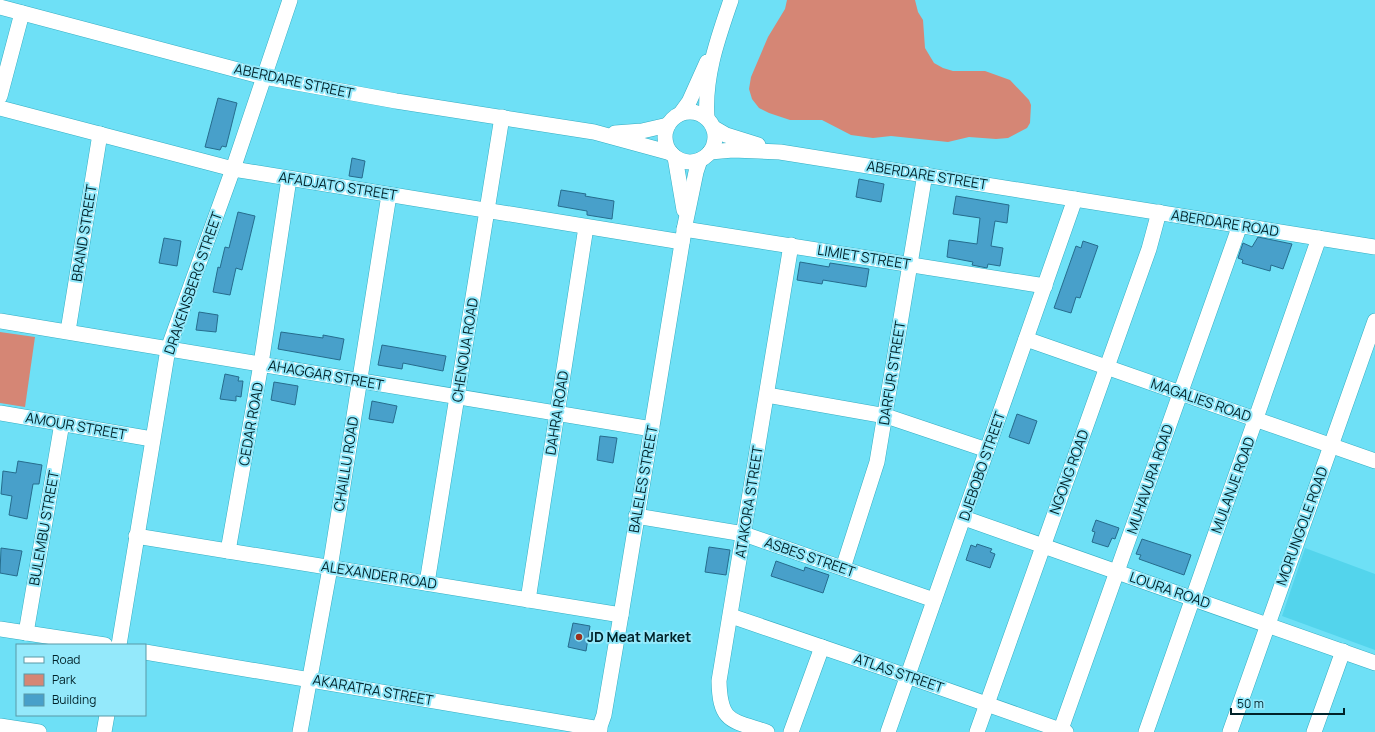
<svg xmlns="http://www.w3.org/2000/svg" width="1375" height="732" font-family="Manrope,sans-serif">
  <style>
    .built { fill: #53d4ec }
    .green { fill: #d58675 }
    .building { fill: #48a0ca; stroke: #266c8d }
    .lines { fill: none; stroke-linecap: round; stroke-linejoin: round }
    .minor-casing { stroke: #33adc2; stroke-width: 16 }
    .minor { stroke: #fff; stroke-width: 15 }
    .poi-dot { fill: #9b311f; stroke: #94e9fb; stroke-width: 1.5 }
    .labels { text-anchor: middle; stroke-width: 4; stroke-linejoin: round; paint-order: stroke }
    .street-label { font-size: 14px; fill: #002229; stroke: #94e9fb }
    .poi-label { font-size: 14px; font-weight: bold; fill: #002229; stroke: #94e9fb; text-anchor: start }
  </style>
  <rect width="100%" height="100%" fill="#6ee0f6"/>
  <path class="built" d="M1305,548l70,26v76l-93,-34z"/>
  <g class="green">
    <path d="M787,0h128l3,12 5,8 2,28 9,15 9,5 10,3h32l25,9 19,20 2,5 -1,18 -3,5 -19,10 -12,1 -27,-2 -21,5 -57,-6 -18,2 -22,-3 -29,-15h-32l-21,-7 -10,-5 -7,-9 -3,-10 2,-12 17,-40 17,-28z"/>
    <path d="M0,332l35,5 -10,70 -25,-4z"/>
  </g>
  <g class="building">
    <path d="M218,98l19,5 -11,44 -4,-1 -2,4 -15,-3z"/>
    <path d="M352,158l13,3 -3,17 -13,-2z"/>
    <path d="M859,179l25,5 -3,18 -25,-5z"/>
    <path d="M561,190l25,4 -1,2 29,5 -2,18 -25,-4v-4l-29,-5z"/>
    <path d="M956,196l53,9 -2,18 -12,-2 -4,25 12,2 -3,18 -12,-2 -1,4 -15,-3 1,-3 -26,-5 2,-17 28,4 3,-26 -27,-4z"/>
    <path d="M238,212l17,4 -13,54 -6,-2 -6,27 -17,-3 5,-25 2,1 5,-21 4,1z"/>
    <path d="M1258,237l34,7 -9,25 -12,-4 -1,6 -28,-8 1,-3 -5,-2 5,-15 9,4z"/>
    <path d="M164,238l17,3 -4,25 -18,-3z"/>
    <path d="M1083,241l15,5 -18,52 -4,-1 -5,16 -17,-5 22,-62 5,2z"/>
    <path d="M800,262l29,5 1,-4 39,6 -3,18 -43,-7 -1,4 -25,-4z"/>
    <path d="M199,312l19,3 -2,17 -20,-2z"/>
    <path d="M281,332l42,6v-3l21,4 -4,21 -62,-11z"/>
    <path d="M382,345l64,11 -3,15 -40,-8 -1,6 -24,-4z"/>
    <path d="M225,374l14,3 -1,4h5l-2,16 -5,-1v5l-16,-2z"/>
    <path d="M274,382l24,4 -3,19 -24,-5z"/>
    <path d="M372,401l25,5 -4,17 -24,-4z"/>
    <path d="M1017,414l20,7 -8,23 -20,-7z"/>
    <path d="M600,436l17,2 -4,25 -16,-3z"/>
    <path d="M18,461l24,4 -3,19h-6l-6,35 -18,-4 3,-19 -11,-2 2,-23 13,2z"/>
    <path d="M1096,520l23,8 -4,11 -3,-1 -4,9 -16,-5 3,-10 -3,-1z"/>
    <path d="M1142,539l49,16 -7,20 -45,-16 2,-4 -5,-1z"/>
    <path d="M977,544l15,5 -2,3 5,2 -5,14 -24,-8 5,-15 5,2z"/>
    <path d="M709,547l21,3 -4,25 -21,-3z"/>
    <path d="M1,548l21,3 -5,25 -17,-3z"/>
    <path d="M776,561l28,10 1,-4 24,8 -6,18 -52,-17z"/>
    <path d="M573,623l17,3 -4,25 -18,-4z"/>
  </g>
  <g class="lines">
    <defs>
      <g id="minor">
        <path d="M0,7l264,70 132,24 198,31 77,21"/>
        <path d="M0,96l22,-83"/>
        <path d="M0,108l233,61 449,73"/>
        <circle cx="690" cy="137" r="25"/>
        <path d="M681,113l8,-11 18,-40"/>
        <path d="M707,118c-3,-42 11,-80 24,-118"/>
        <path d="M714,128l12,7 32,10"/>
        <path d="M615,133l27,-2 26,-6"/>
        <path d="M710,152l23,-2 47,2 595,95"/>
        <path d="M675,157l9,53"/>
        <path d="M684,229l361,57"/>
        <path d="M0,321l652,108"/>
        <path d="M68,331l32,-197"/>
        <path d="M1026,339l349,122"/>
        <path d="M767,395l119,21 101,34"/>
        <path d="M0,413l152,26"/>
        <path d="M636,516l108,18 190,66"/>
        <path d="M964,518l411,145"/>
        <path d="M136,536l485,79"/>
        <path d="M228,551l33,-187 28,-185"/>
        <path d="M843,568l34,-106 48,-288"/>
        <path d="M427,583l75,-466"/>
        <path d="M528,600l58,-373"/>
        <path d="M731,616l176,60 159,56"/>
        <path d="M0,629l105,16"/>
        <path d="M26,633l36,-210"/>
        <path d="M119,645l49,-296 65,-180 57,-169"/>
        <path d="M145,652l455,77"/>
        <path d="M0,726l39,6"/>
        <path d="M104,732l3,-17"/>
        <path d="M300,732l30,-164 59,-373"/>
        <path d="M598,732l6,-17 17,-100 64,-390 11,-53 4,-12"/>
        <path d="M767,732c-36,-12 -47,-9 -48,-51l72,-436"/>
        <path d="M791,732l31,-85"/>
        <path d="M888,732l187,-533"/>
        <path d="M977,732l172,-483 10,-37"/>
        <path d="M1060,732l180,-507"/>
        <path d="M1146,732l173,-494"/>
        <path d="M1230,732l145,-411"/>
        <path d="M1314,732l29,-81"/>
      </g>
    </defs>
    <use href="#minor" class="minor-casing"/>
    <use href="#minor" class="minor"/>
  </g>
  <circle class="poi-dot" cx="579" cy="637" r="4"/>
  <g class="labels">
    <g class="street-label">
      <text transform="translate(294 81) rotate(12)" y="5">ABERDARE STREET</text>
      <text transform="translate(927 175) rotate(9)" y="5">ABERDARE STREET</text>
      <text transform="translate(338 186) rotate(9)" y="5">AFADJATO STREET</text>
      <text transform="translate(1225 223) rotate(9)" y="5">ABERDARE ROAD</text>
      <text transform="translate(84 233) rotate(-81)" y="5">BRAND STREET</text>
      <text transform="translate(864 257) rotate(9)" y="5">LIMIET STREET</text>
      <text transform="translate(193 283) rotate(-71)" y="5">DRAKENSBERG STREET</text>
      <text transform="translate(465 350) rotate(-81)" y="5">CHENOUA ROAD</text>
      <text transform="translate(892 373) rotate(-81)" y="5">DARFUR STREET</text>
      <text transform="translate(326 375) rotate(10)" y="5">AHAGGAR STREET</text>
      <text transform="translate(1201 400) rotate(19)" y="5">MAGALIES ROAD</text>
      <text transform="translate(557 413) rotate(-81)" y="5">DAHRA ROAD</text>
      <text transform="translate(251 424) rotate(-80)" y="5">CEDAR ROAD</text>
      <text transform="translate(76 426) rotate(10)" y="5">AMOUR STREET</text>
      <text transform="translate(346 464) rotate(-81)" y="5">CHAILLU ROAD</text>
      <text transform="translate(982 466) rotate(-71)" y="5">DJEBOBO STREET</text>
      <text transform="translate(1069 472) rotate(-70)" y="5">NGONG ROAD</text>
      <text transform="translate(643 479) rotate(-80)" y="5">BALELES STREET</text>
      <text transform="translate(1150 479) rotate(-71)" y="5">MUHAVURA ROAD</text>
      <text transform="translate(1233 485) rotate(-70)" y="5">MULANJE ROAD</text>
      <text transform="translate(749 502) rotate(-81)" y="5">ATAKORA STREET</text>
      <text transform="translate(1302 526) rotate(-70)" y="5">MORUNGOLE ROAD</text>
      <text transform="translate(44 528) rotate(-80)" y="5">BULEMBU STREET</text>
      <text transform="translate(810 557) rotate(19)" y="5">ASBES STREET</text>
      <text transform="translate(379 575) rotate(9)" y="5">ALEXANDER ROAD</text>
      <text transform="translate(1170 590) rotate(19)" y="5">LOURA ROAD</text>
      <text transform="translate(899 673) rotate(19)" y="5">ATLAS STREET</text>
      <text transform="translate(373 690) rotate(10)" y="5">AKARATRA STREET</text>
    </g>
    <g class="poi-label">
      <text x="587" y="642">JD Meat Market</text>
    </g>
  </g>
  <rect x="16" y="644" width="130" height="72" fill="#94e9fb" stroke="#5999a7"/>
  <rect x="24" y="657" width="20" height="6" fill="#ffffff" stroke="#5999a7"/>
  <text x="52" y="664" font-size="12" fill="#002229">Road</text>
  <rect x="24" y="674" width="20" height="12" fill="#d58675" stroke="#5999a7"/>
  <text x="52" y="684" font-size="12" fill="#002229">Park</text>
  <rect x="24" y="694" width="20" height="12" fill="#48a0ca" stroke="#5999a7"/>
  <text x="52" y="704" font-size="12" fill="#002229">Building</text>
  <path d="M1231 708v6h113v-6" fill="none" stroke="#002229" stroke-width="2"/>
  <text x="1237" y="708" font-size="12" fill="#002229" stroke="#94e9fb" stroke-width="3" paint-order="stroke">50 m</text>
</svg>
